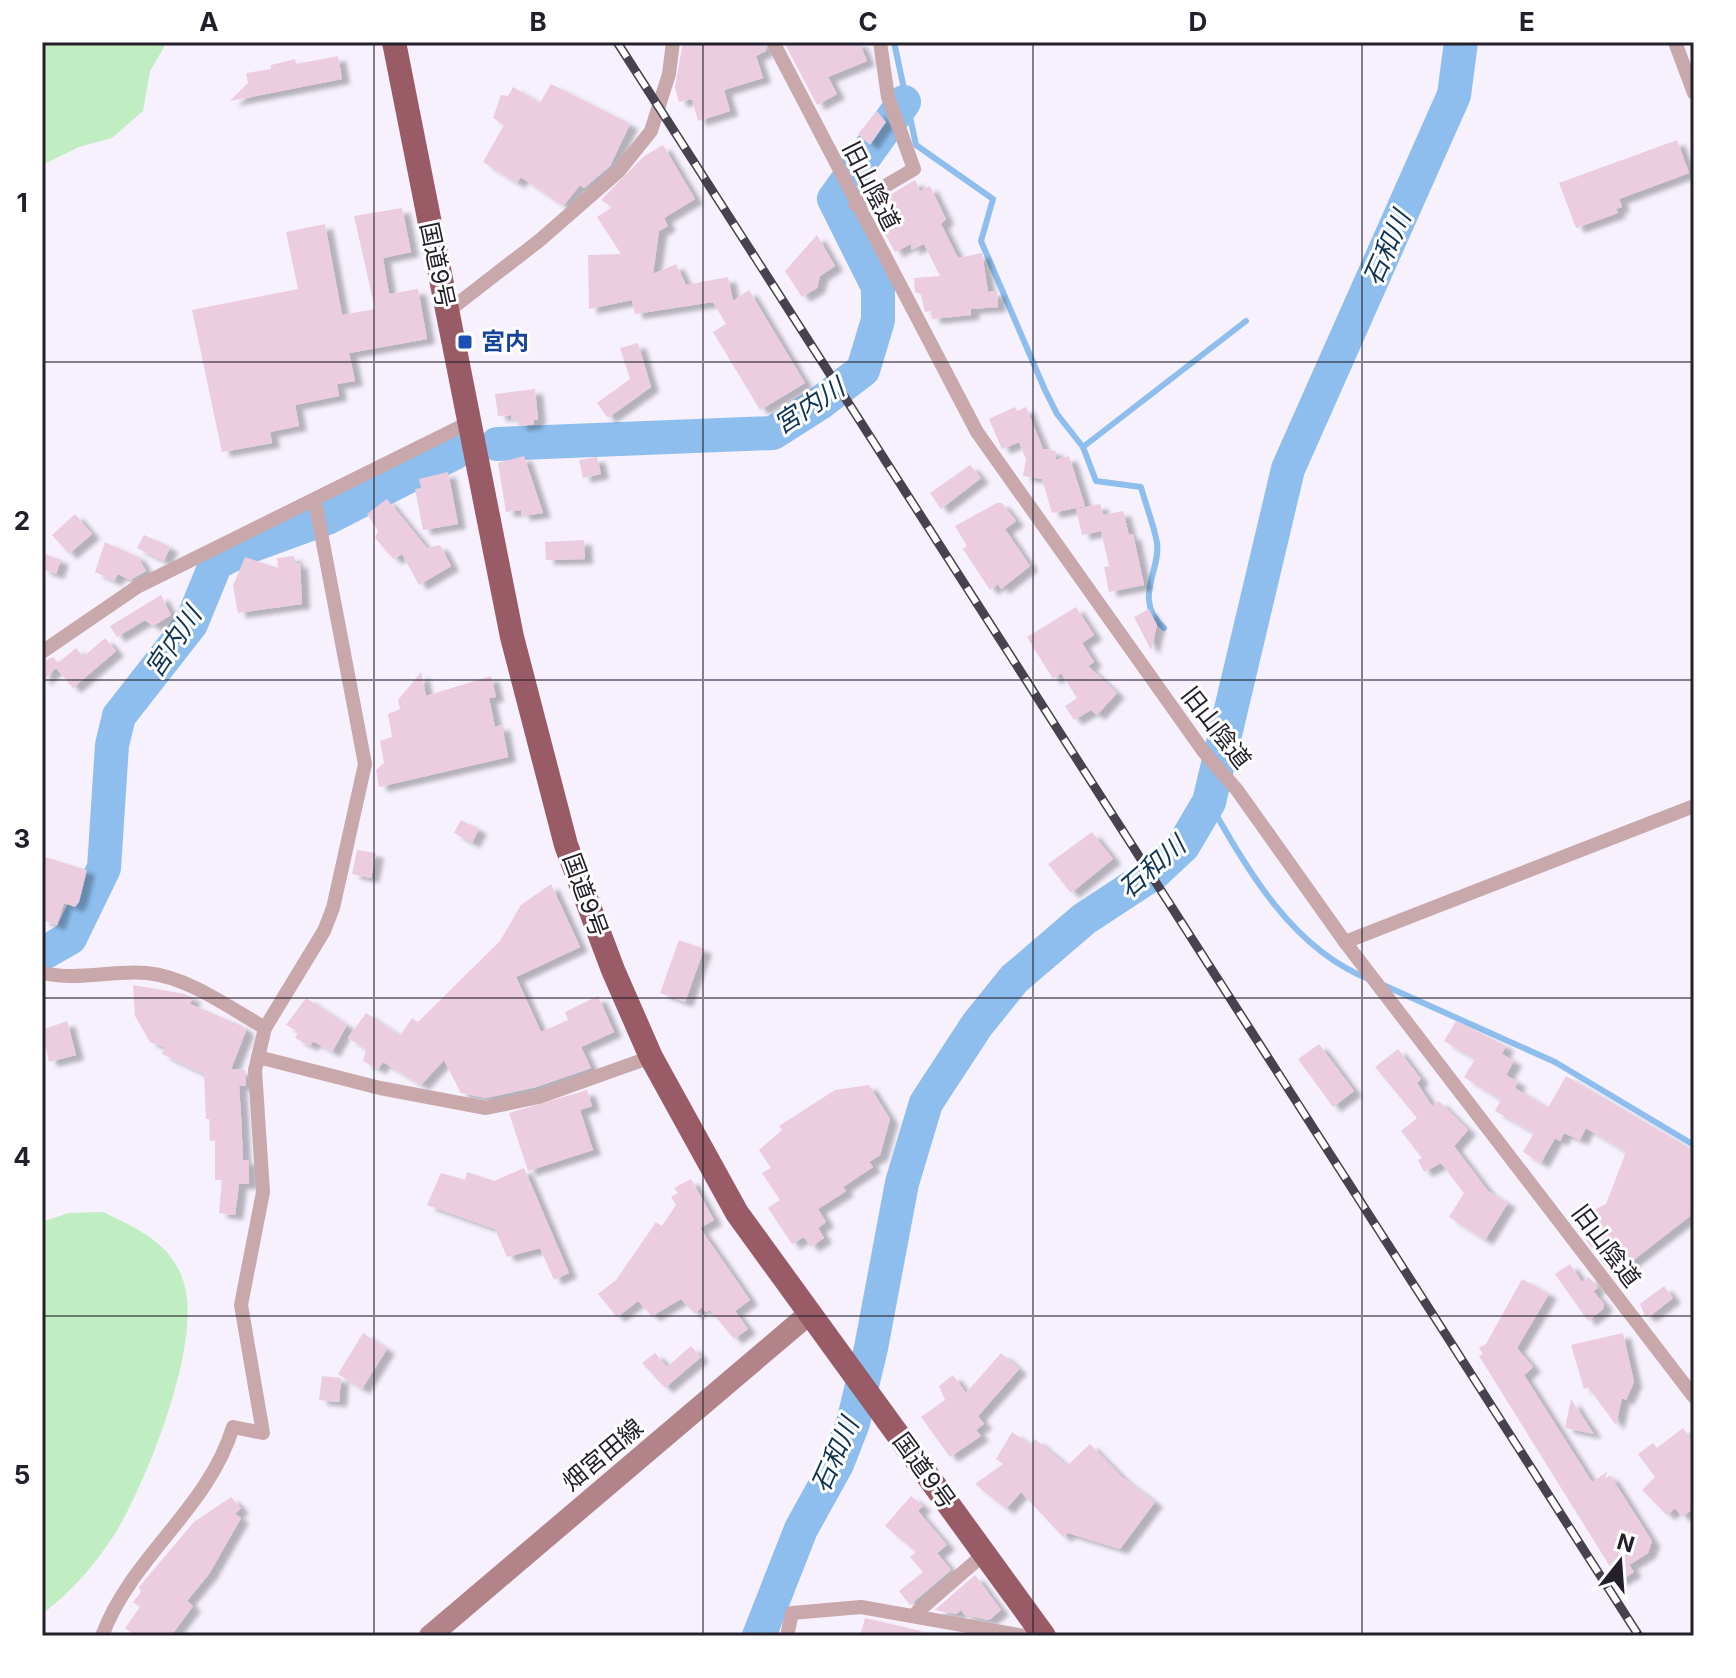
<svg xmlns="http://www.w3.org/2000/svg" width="1736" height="1678" font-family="Inter,'Noto Sans JP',sans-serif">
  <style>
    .green { fill: #c0eec2 }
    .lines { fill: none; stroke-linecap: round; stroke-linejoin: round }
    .stream { stroke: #8dbeee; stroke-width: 6 }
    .river { stroke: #8dbeee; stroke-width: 34 }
    .building { fill: #ecccdf; filter: url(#shadow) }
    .minor { stroke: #c9a8ac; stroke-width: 14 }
    .secondary { stroke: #b28389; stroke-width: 22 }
    .trunk { stroke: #995c66; stroke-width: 24 }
    .rail-casing { stroke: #47434e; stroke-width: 9 }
    .rail { stroke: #fff; stroke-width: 6; stroke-dasharray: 18; stroke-linecap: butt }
    .grid { fill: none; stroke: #24202b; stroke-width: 2; stroke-opacity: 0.55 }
    .transit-dot { fill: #1a4fb4; stroke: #fff; stroke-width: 3 }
    .labels { text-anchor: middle; stroke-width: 6; stroke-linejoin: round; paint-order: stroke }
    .street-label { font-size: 24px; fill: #24202b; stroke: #fff }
    .transit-label { font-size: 24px; font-weight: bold; fill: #164399; stroke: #fff; text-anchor: start }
    .water-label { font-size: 26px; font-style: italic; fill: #103554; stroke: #fff }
    .neatline { fill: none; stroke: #24202b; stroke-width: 3 }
    .grid-label { font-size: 26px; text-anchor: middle; font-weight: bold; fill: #24202b }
  </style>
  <defs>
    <filter id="shadow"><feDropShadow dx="8" dy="5" stdDeviation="2" flood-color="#0004"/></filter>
  </defs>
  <rect width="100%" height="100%" fill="#f6f1fd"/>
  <g class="green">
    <path d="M42,42h125l-17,29 -7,40 -31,27 -33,9 -37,18z"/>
    <path d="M103,1212c33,16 67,30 80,68 20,55 -29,181 -56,232 -19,38 -51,77 -85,102v-392l26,-9z"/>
  </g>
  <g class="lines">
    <g class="stream">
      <path d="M894,42l22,103 77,54 -12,42 64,149 12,24 26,33 13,34 45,6c5,19 13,38 16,56 4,28 -25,56 7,85"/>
      <path d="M1083,447l163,-126"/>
      <path d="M1209,802c39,69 84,148 162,178"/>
      <path d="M1381,984l174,78 139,83"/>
    </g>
    <g class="river">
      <path d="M497,444l276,-11 47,-30 43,-33 15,-50v-33l-44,-88 70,-97"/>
      <path d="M42,954l28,-16 34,-70 8,-123 7,-29 72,-92 25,-61 34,-17 77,-28 129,-66"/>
      <path d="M759,1636l42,-107 36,-65 16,-41 18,-75 31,-165 24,-80 51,-78 37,-46 70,-60 70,-46 29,-27 26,-44 79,-333 166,-374 7,-53"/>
    </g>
  </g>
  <g class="building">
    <path d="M683,42h80l3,9 -10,5 7,22 -39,12 6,21 -32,10 -6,-22 -13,3 -4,-15z"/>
    <path d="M784,42h75l8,19 -39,16 9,17 -20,11z"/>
    <path d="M338,56l4,23 -112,22 18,-18 -2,-10 25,-4v-4l24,-6 1,5z"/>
    <path d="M551,84l79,40 -20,42 -26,22 -4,-3 -17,21 -42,-29 -4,6 -34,-21 21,-37 -11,-7 8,-23 7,1 5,-9 27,16z"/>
    <path d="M877,111l9,11 -16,23 -12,-11z"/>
    <path d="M1677,140l12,33 -70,26 3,8 -6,2 2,4 -42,15 -17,-45z"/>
    <path d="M663,145l32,54 -31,19 4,8 -9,5 -6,43 23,-10 10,21 42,-8 5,24 16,-11 56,93 -45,27 -47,-78 13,-8 -13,-22 -78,12 -3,-14 -43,9 -1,-54 33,-1 -24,-37 15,-10 -11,-7 42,-43z"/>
    <path d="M915,180l5,11 10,-5 16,33 -5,5 17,34 24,-5 6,39 9,-1 1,16 -27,2v6l-39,4 -1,-8 -6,1 -4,-18 -6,-2 -1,-14 26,-2 -16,-32 -13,6v-6l-16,8 -25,-45z"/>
    <path d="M402,208l9,44 -28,6 6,36 29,-5 9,50 -78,14 6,28 -18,3 2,12 -44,9 4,21 -29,6 2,11 -50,9 -30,-142 106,-21 -12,-57 39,-8 17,91 33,-6 -21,-93z"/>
    <path d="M817,235l18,31 -15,10 -3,12 -15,9 -17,-26z"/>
    <path d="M638,343l13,44 -43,31 -11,-15 33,-24 -10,-31z"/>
    <path d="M535,389l3,31h-4v4l-15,2 -1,-7 -6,1 -1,-5 -13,1 -3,-22z"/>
    <path d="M1015,407l2,4 9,-4 17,42 13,2 -1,9 14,-4 16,50 -33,7 -10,-34 -19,-3 3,-17 -7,-17 -17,7 -13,-30z"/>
    <path d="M524,456l19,57 -21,3 -1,-6 -15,2 -8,-49z"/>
    <path d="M597,457l4,17 -18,4 -4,-18z"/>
    <path d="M970,465l11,13 -40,31 -11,-16z"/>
    <path d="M448,472l10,52 -35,6 -8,-41 6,-1 -2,-9z"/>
    <path d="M387,499l40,49 13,-3 11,21 -32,19 -17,-31 -8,5 -6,-6 -13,-15 3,-7 -11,-17z"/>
    <path d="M997,503h5l14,18 -11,8 25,37 -29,23 -3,-5 -8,6 -27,-41 4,-3 -12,-20z"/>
    <path d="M1100,504l3,11 20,-4 6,24 4,-1 11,51 -35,7 -5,-25 5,-1 -8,-35 -19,4 -6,-26z"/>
    <path d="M75,514l17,20 -23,20 -17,-19z"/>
    <path d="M144,535l26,12 -6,14 -27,-13z"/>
    <path d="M584,540l1,19 -39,1 -1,-18z"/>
    <path d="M105,542l33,15 8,14 -16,9 -12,-6 -4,7 -19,-9z"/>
    <path d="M42,553l19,7 -5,14 -14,-5z"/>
    <path d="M294,556l1,7h5l2,41 -64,9 -5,-27 12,-29 33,11 -1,-10z"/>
    <path d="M161,595l10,20 -18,11 -8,-6 -28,17 -7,-11z"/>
    <path d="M1076,607l18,28 -12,8 12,19 -6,4 29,27 -20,22 -6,-5 -17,10 -9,-14 12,-8 -16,-25 -8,6 -26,-42z"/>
    <path d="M1149,609l8,16 -6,25 -17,-33z"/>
    <path d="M105,638l11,13 -43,37 -17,-20 -14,13v-19l11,-5 5,6 18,-15 7,9z"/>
    <path d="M421,672l5,24 65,-20 5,21 -7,1 6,29 7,-2 6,32 -129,30 -3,-17 8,-7 -4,-22 12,-4 -4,-23 12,-5 -2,-9z"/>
    <path d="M461,820l18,9 -7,14 -18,-10z"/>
    <path d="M1092,832l21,27 -42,34 -23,-29z"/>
    <path d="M357,850l19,3 -5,25 -19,-4z"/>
    <path d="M42,856l45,14 -8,32 -4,5 -11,-4 -7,22 -15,-5z"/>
    <path d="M551,884l29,63 -64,30 25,55 27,-12 -3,-8 33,-16 16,36 -33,15 10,21 -55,19 -50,11 -25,-5 -17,-33 -23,25 -38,-23 -5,7 -15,-8 3,-12 -18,-11 18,-25 34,23 12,-18 6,4 82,-81 21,-36z"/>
    <path d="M679,940l25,9 -19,53 -25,-9z"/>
    <path d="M133,985l52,9 8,4 -3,6 52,22 4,5 -15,38 14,1 1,16 -7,-1 2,31 2,44h6v24h-10l-4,31 -16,-2 3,-33h-7v-40l-5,1 -1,-22h-3l-2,-45 -42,-20 3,-7 -15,-5 -15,-26z"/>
    <path d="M306,998l41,27 -15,27 -19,-11 -3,5 -15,-8 4,-6 -13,-7z"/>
    <path d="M67,1021l9,34 -27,7 -7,-32z"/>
    <path d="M1456,1021l50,25 -4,8 12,7 -8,14 12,7 -3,6 33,20 18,-32 128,75v62l-81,63 -26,-35 -6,-13 5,-2 -5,-10 25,-12 20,-52 -40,-24 -6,12 -16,-7 -4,8 -5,-3 -14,25 -18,-11 11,-19 -39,-22 6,-11 -37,-23 11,-18 -31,-18z"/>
    <path d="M1319,1044l35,47 -21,16 -35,-48z"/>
    <path d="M1398,1049l23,30 -4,4 15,23 7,-5 29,29 -14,16 34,45 20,12 -23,37 -36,-23 15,-24 -23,-30 -17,9 -6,-12 4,-2 -21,-27 16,-13 -42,-51z"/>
    <path d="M869,1085l21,34 -10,36 -11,7 4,5 -30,20 3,4 -28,18 8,13 -8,6 6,10 -13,9 -7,-10 -12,7 -24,-36 12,-8 -18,-27 9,-5 -12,-18 23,-20 -3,-4 56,-36z"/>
    <path d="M587,1090l5,16 -12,4 13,40 -65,21 -19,-58z"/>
    <path d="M524,1168l45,105 -15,7 -14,-32 -33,9 -12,-28 -68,-24 14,-32 24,7 2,-8 27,9z"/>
    <path d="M691,1179l23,41 -14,8 50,72 -15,11 13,18 -14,10 -24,-29 -4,2 -4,-5 -7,7 -14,-15 -29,17 -14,-15 -21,16 -19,-23 18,-14 40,-58 6,4 14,-21 -5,-8 7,-4 -4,-5z"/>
    <path d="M1570,1264l12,18 7,-5 9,11 -5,3 11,13 -1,5 -15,12 -33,-47z"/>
    <path d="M1522,1279l27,15 -32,54 16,19 -9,8 68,107 15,-10 -2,7 5,-4 42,66 -4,12 -19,12 5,7 -15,9 -140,-225 4,-2 -4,-6 7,-4z"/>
    <path d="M1664,1286l9,12 -23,18h-5l-5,-12z"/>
    <path d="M363,1333l24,16 -25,40 -24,-15z"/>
    <path d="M1623,1333l11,49 -8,18 -4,-2 -6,27 -28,-38 -4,2 -13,-44z"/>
    <path d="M691,1346l10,11 -36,31 -23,-25 13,-10 12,14z"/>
    <path d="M1001,1353l18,16 -41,47 6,8 -8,6 5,6 -31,21 -29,-40 24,-17 -6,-14 14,-11 13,18z"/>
    <path d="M322,1376l19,2 -2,24 -20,-2z"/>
    <path d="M1571,1399l23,35 -29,-6z"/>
    <path d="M1683,1428l11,15v65l-12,9 -7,-9 -8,7 -25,-25 13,-13 -17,-23 15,-11 4,5z"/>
    <path d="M1012,1432l18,13 5,-6 32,27 23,-22 33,34 32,24 -35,47 -52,-16 -5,4 -42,-45 -15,17 -31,-25 28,-20 -7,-5z"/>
    <path d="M911,1496l12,10 -5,5 29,34 -10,8 14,17 -41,35 -11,-14 24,-19 -13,-15 6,-5 -31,-26z"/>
    <path d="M231,1497l10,11 -6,6 6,4 -32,56 -22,27 6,5 -22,30h-35l-11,-8 15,-21 -7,-5 8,-10 -2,-5 55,-65z"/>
    <path d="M975,1575l26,35 -12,10 -24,-5 -4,-5 -5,4 -21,-4z"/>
    <path d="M865,1618l56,13 -1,5h-60z"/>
  </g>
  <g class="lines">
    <g class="minor">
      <path d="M773,42l204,390 227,320 33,38 108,152 349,455"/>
      <path d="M1675,42l19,51"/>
      <path d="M855,204l59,-35 -26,-72 -8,-55"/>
      <path d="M447,312l93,-72 79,-69 32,-40 18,-57 4,-32"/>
      <path d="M42,652l95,-65 333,-165"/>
      <path d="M1345,942l349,-136"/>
      <path d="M42,973c36,8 70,-3 105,0 41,4 83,35 118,55"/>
      <path d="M258,1057l122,31 106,20 53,-11 112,-40"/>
      <path d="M915,1614l69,-60"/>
      <path d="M102,1636c29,-79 106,-127 131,-209l30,6 -22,-128 22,-113 -8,-122 10,-42 59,-97 9,-23 32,-144 -50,-263"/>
      <path d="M787,1636l5,-23 69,-6 163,29"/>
    </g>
    <path class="secondary" d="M430,1636l379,-322"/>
    <path class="trunk" d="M394,42l118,595 54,208 47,125 38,87 86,156 307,423"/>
    <defs>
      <path id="rail" d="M617,42l1022,1594"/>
    </defs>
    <use href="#rail" class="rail-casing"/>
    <use href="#rail" class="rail"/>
  </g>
  <path class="grid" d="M374,42v1594M703,42v1594M1033,42v1594M1362,42v1594M42,362h1652M42,680h1652M42,998h1652M42,1316h1652"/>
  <rect class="transit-dot" x="457" y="334" width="16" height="16" rx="4"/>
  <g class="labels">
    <g class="street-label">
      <text transform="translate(871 186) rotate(63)" y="8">旧山陰道</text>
      <text transform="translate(437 265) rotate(78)" y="8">国道9号</text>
      <text transform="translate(1216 728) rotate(52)" y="8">旧山陰道</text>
      <text transform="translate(585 895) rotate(70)" y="8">国道9号</text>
      <text transform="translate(1606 1246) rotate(53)" y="8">旧山陰道</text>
      <text transform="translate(603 1455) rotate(-40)" y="8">畑宮田線</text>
      <text transform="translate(924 1471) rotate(54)" y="8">国道9号</text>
    </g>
    <g class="transit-label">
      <text x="481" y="350">宮内</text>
    </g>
    <g class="water-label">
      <text transform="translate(1387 248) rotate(-66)" y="9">石和川</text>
      <text transform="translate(809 406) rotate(-33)" y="9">宮内川</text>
      <text transform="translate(173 642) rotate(-56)" y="9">宮内川</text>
      <text transform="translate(1152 867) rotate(-41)" y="9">石和川</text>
      <text transform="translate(835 1455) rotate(-66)" y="9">石和川</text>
    </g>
  </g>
  <rect width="1736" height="1678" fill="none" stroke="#ffffff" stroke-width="88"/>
  <g transform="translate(1620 1562) rotate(17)" stroke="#ffffff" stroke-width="6" paint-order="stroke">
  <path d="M0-6L14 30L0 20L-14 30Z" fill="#24202b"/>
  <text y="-12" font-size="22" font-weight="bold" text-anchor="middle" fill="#24202b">N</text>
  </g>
  <rect x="44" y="44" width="1648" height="1590" class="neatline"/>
  <g class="grid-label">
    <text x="209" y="31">A</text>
    <text x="538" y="31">B</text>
    <text x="868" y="31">C</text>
    <text x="1198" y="31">D</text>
    <text x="1527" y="31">E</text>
    <text x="22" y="212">1</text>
    <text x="22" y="530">2</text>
    <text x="22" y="848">3</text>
    <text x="22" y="1166">4</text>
    <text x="22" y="1484">5</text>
  </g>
</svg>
